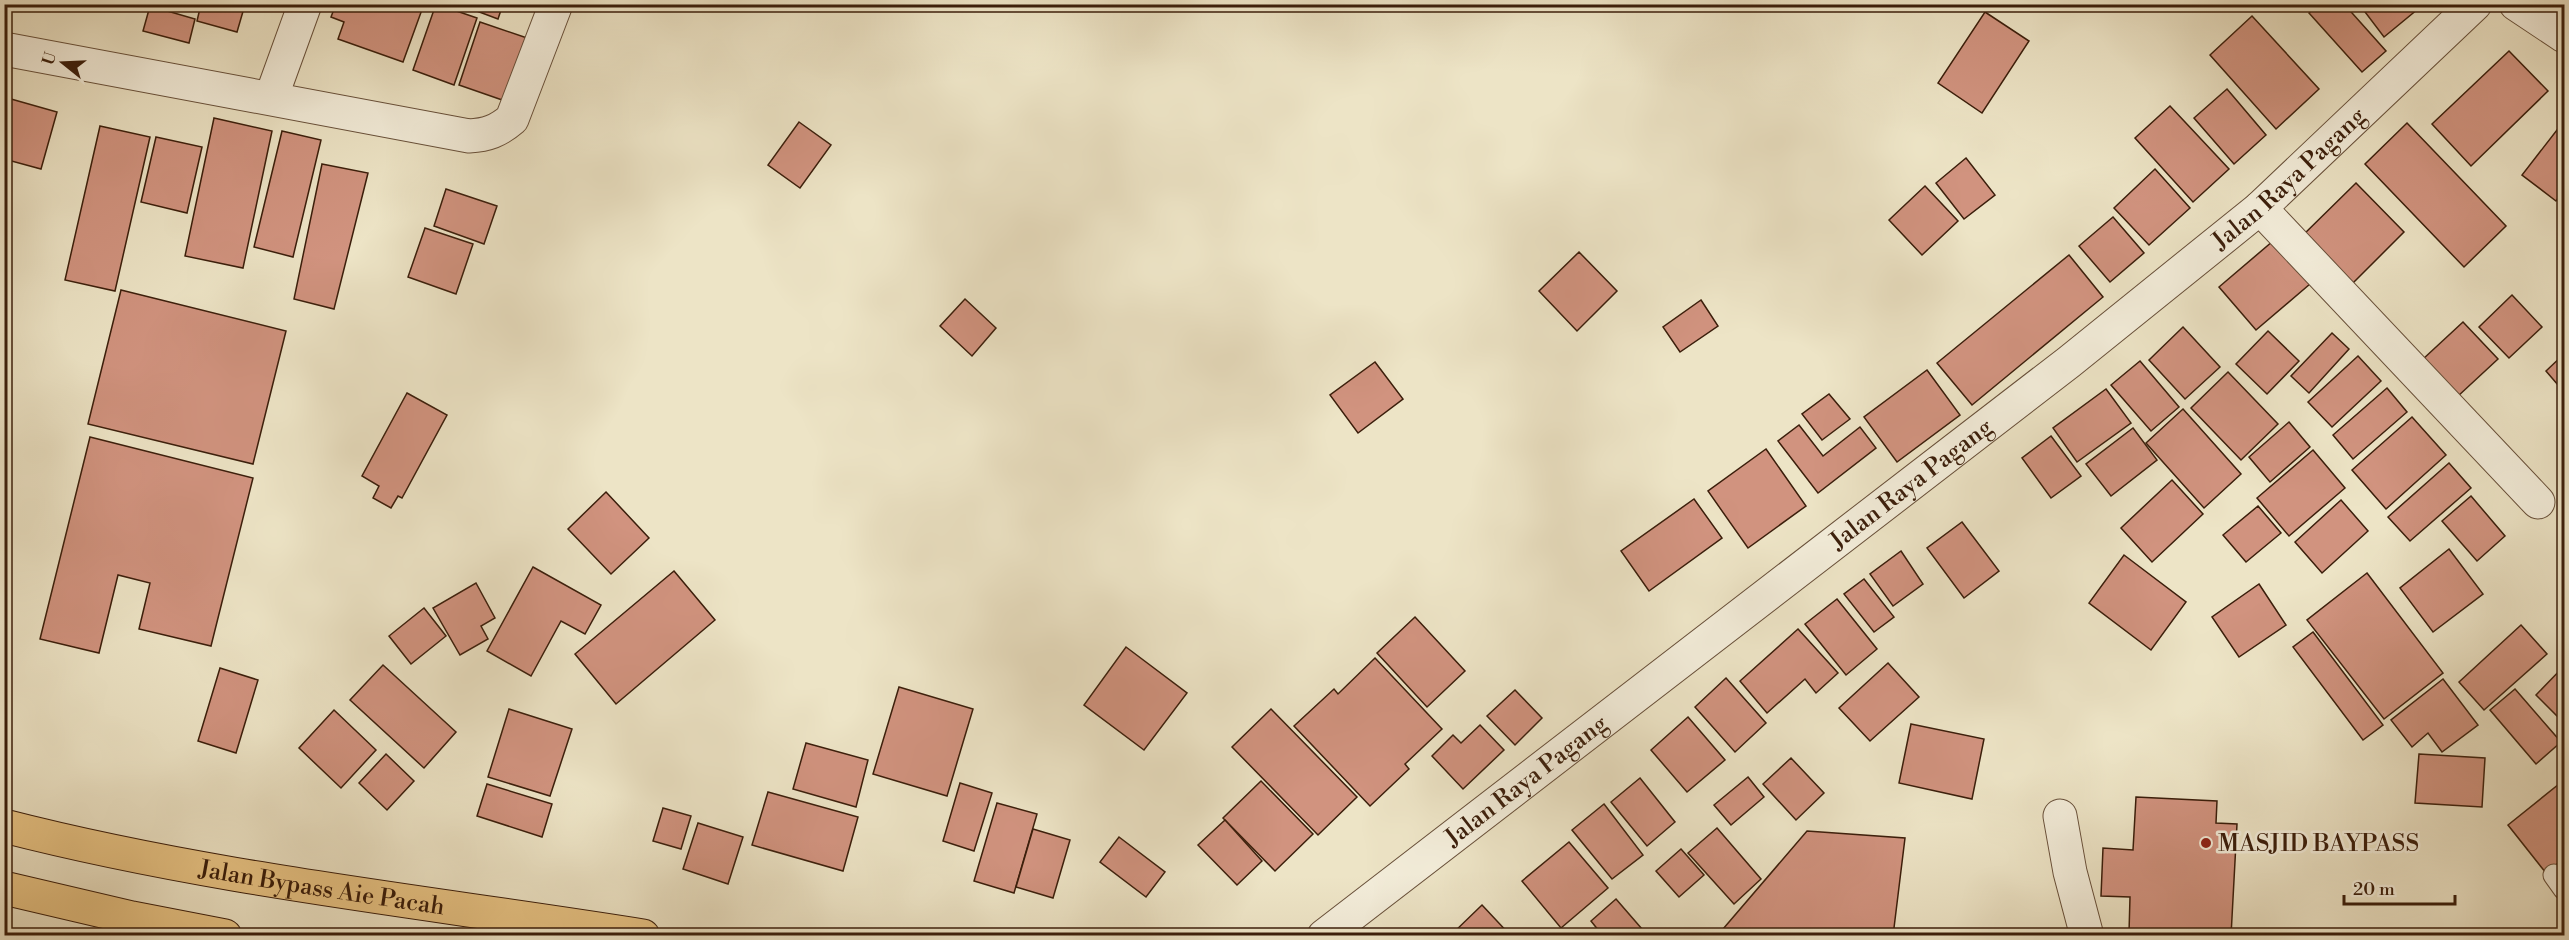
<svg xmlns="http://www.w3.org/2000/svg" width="2569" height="940" font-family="'Libre Bodoni',serif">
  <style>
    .building { fill: #d1937f; stroke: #3b1e0b; stroke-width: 1.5 }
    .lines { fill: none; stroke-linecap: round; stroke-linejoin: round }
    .service-casing { stroke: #68503a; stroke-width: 23 }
    .minor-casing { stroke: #68503a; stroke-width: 35 }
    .tertiary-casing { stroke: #68503a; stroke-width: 35 }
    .trunk-casing { stroke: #3b1e0b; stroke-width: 35 }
    .service { stroke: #f3edda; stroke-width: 21 }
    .minor { stroke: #f3edda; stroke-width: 33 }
    .tertiary { stroke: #f3edda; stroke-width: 33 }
    .trunk { stroke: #e6c283; stroke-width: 33 }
    .poi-dot { fill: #8f2418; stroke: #f3edda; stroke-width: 2 }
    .labels { text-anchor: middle; stroke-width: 5; stroke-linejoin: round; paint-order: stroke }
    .street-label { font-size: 24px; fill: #3b1e0b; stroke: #f3edda }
    .poi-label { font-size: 24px; fill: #3b1e0b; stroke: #f3edda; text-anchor: start }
  </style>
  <rect width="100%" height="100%" fill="#ede4c6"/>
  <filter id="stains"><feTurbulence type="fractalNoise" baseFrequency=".00333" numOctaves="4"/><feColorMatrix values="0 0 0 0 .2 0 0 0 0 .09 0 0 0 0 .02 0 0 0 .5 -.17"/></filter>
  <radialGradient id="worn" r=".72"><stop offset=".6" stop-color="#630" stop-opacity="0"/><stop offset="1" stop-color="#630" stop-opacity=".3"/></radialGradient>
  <g class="building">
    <path d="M171,4h23l-1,6z"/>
    <path d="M201,4h31l12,4 -7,24 -40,-11z"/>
    <path d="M336,4h88l-21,58 -65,-23 6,-17 -13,-5z"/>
    <path d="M436,4l41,14 -23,67 -41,-15z"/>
    <path d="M458,4h45l-5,15z"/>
    <path d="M2318,4h26l42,47 -24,21 -53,-59z"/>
    <path d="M2359,4h65l-40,33z"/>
    <path d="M150,6l45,13 -6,24 -46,-12z"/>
    <path d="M1985,12l44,29 -47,72 -44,-30z"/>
    <path d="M2252,16l67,73 -43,40 -66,-74z"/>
    <path d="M480,22l50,17 -22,63 -49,-17z"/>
    <path d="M2509,51l39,40 -77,75 -39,-42z"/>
    <path d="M2227,89l39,46 -32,29 -40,-46z"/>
    <path d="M4,97l53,15 -16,57 -37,-10z"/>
    <path d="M2170,106l59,63 -36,33 -58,-64z"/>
    <path d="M214,118l58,13 -29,137 -58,-12z"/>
    <path d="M2564,121v69l-8,11 -34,-26z"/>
    <path d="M799,122l32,23 -31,43 -32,-23z"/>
    <path d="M2407,123l99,103 -42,41 -99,-103z"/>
    <path d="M100,126l50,11 -35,154 -50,-11z"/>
    <path d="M282,131l39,9 -28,117 -39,-10z"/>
    <path d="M156,137l46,10 -15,66 -46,-11z"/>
    <path d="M1966,158l29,37 -31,24 -28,-36z"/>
    <path d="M322,164l46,9 -34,136 -40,-10z"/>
    <path d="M2155,169l35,39 -41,37 -35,-37z"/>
    <path d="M2356,183l48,49 -58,58 -48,-50z"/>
    <path d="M1925,186l33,35 -36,34 -33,-35z"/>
    <path d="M446,189l51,17 -13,38 -50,-18z"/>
    <path d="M2113,217l31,36 -34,29 -31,-36z"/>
    <path d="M425,228l48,16 -17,50 -48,-17z"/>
    <path d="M2273,241l37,43 -54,46 -37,-43z"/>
    <path d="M1579,252l38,39 -40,40 -38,-40z"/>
    <path d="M2069,255l34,42 -131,108 -35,-42z"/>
    <path d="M121,290l165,41 -33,133 -165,-40z"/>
    <path d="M2512,295l30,32 -33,31 -30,-31z"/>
    <path d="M965,299l31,29 -24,28 -32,-30z"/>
    <path d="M1701,300l17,26 -38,26 -17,-25z"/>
    <path d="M2463,322l35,37 -41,38 -35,-37z"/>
    <path d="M2183,327l37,40 -35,32 -36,-39z"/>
    <path d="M2268,331l31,30 -32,33 -31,-30z"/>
    <path d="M2332,333l17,16 -40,44 -18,-17z"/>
    <path d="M2564,354v38l-18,-21z"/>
    <path d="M2358,356l23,25 -49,46 -24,-25z"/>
    <path d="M2140,361l39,46 -28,24 -40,-46z"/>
    <path d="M1375,362l28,37 -45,34 -28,-38z"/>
    <path d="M1927,370l33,45 -63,47 -33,-45z"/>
    <path d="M2228,372l50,52 -37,36 -50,-52z"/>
    <path d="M2387,388l20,24 -54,47 -20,-24z"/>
    <path d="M2106,389l25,34 -54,39 -24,-34z"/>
    <path d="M407,393l40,22 -45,83 -4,-2 -7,12 -18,-10 6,-12 -17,-10z"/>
    <path d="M1829,394l21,25 -28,21 -20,-26z"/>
    <path d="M2183,409l58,65 -37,34 -58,-65z"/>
    <path d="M2412,417l34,38 -60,54 -34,-39z"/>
    <path d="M2289,422l21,25 -40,35 -21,-25z"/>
    <path d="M1799,425l24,31 37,-29 16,21 -58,45 -40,-52z"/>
    <path d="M2133,428l24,32 -46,36 -25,-32z"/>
    <path d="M2051,436l30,40 -30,22 -29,-40z"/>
    <path d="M90,437l163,41 -42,168 -72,-17 11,-46 -32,-8 -19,78 -59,-14z"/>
    <path d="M1766,449l40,57 -58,42 -40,-57z"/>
    <path d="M2313,450l32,38 -56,48 -32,-38z"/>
    <path d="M2449,463l22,25 -61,53 -22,-24z"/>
    <path d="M2172,480l31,34 -51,48 -31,-34z"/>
    <path d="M606,492l43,46 -38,36 -43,-45z"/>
    <path d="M2471,496l34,40 -28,25 -35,-40z"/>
    <path d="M1694,499l28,39 -73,53 -28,-40z"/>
    <path d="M2341,500l27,31 -46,42 -27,-31z"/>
    <path d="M2258,506l23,27 -35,29 -23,-27z"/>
    <path d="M1962,522l37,49 -35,27 -37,-50z"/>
    <path d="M2449,549l34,45 -50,38 -33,-44z"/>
    <path d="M1901,551l22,33 -30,22 -23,-32z"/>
    <path d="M2124,555l62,47 -35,48 -62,-47z"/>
    <path d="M533,567l68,38 -16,29 -24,-13 -30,55 -44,-25z"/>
    <path d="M674,571l41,49 -99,84 -41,-50z"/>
    <path d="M2367,573l76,100 -59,46 -77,-99z"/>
    <path d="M1864,579l30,38 -20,15 -30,-38z"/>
    <path d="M476,583l19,35 -14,8 7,13 -28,16 -27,-47z"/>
    <path d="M2259,584l27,41 -47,32 -27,-40z"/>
    <path d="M1837,599l40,50 -31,26 -41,-51z"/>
    <path d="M424,608l22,28 -35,28 -22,-28z"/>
    <path d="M1415,617l50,54 -38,36 -50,-54z"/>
    <path d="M2521,625l26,29 -63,56 -25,-28z"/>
    <path d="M1798,629l40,44 -22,20 -11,-14 -38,34 -27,-32z"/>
    <path d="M2313,632l70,93 -20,15 -70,-93z"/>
    <path d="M1126,647l61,46 -43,57 -60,-45z"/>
    <path d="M1375,658l67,71 -37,35 4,5 -39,37 -76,-80 40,-37 4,5z"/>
    <path d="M1888,663l31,34 -49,44 -31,-33z"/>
    <path d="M383,665l73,67 -32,36 -74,-68z"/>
    <path d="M2564,666v52l-2,3 -26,-26z"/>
    <path d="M220,668l38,12 -22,73 -38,-12z"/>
    <path d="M1726,678l40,45 -31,29 -40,-45z"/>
    <path d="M2443,679l35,46 -36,27 -14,-19 -16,14 -21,-27z"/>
    <path d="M899,687l74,22 -26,87 -74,-22z"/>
    <path d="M2515,689l46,53 -25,22 -46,-54z"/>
    <path d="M1515,690l27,28 -27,27 -28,-29z"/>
    <path d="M509,709l63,20 -22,67 -62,-19z"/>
    <path d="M1271,709l86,88 -39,38 -86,-88z"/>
    <path d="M334,710l42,40 -35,38 -42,-40z"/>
    <path d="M1688,717l37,43 -38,32 -36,-42z"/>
    <path d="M1911,724l73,15 -12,60 -73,-16z"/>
    <path d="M1480,725l24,25 -41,39 -31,-33 21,-21 8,8z"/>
    <path d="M806,743l62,17 -12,47 -63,-18z"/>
    <path d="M386,754l28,27 -27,29 -28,-27z"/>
    <path d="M2419,754l66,4 -3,49 -67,-4z"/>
    <path d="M1791,758l33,35 -28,27 -33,-36z"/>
    <path d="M1748,777l16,20 -33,28 -17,-20z"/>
    <path d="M1640,778l35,44 -28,24 -36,-44z"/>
    <path d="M2564,780v78l-18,15 -38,-48z"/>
    <path d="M1261,781l52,53 -38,37 -52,-53z"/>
    <path d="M960,783l32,10 -18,58 -31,-10z"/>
    <path d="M487,784l65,20 -10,33 -65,-21z"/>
    <path d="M768,792l90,25 -15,54 -91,-26z"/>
    <path d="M2136,797l81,4 -1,22 21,1 -6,112 -102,-3 1,-36 -29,-1 2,-48 30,2z"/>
    <path d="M997,803l40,11 -23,79 -40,-12z"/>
    <path d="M1604,804l39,51 -31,24 -40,-49z"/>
    <path d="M663,808l28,8 -10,33 -28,-8z"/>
    <path d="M1225,820l37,41 -25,24 -39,-40z"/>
    <path d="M698,823l45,14 -15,47 -45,-15z"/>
    <path d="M1717,828l44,51 -27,25 -46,-51z"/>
    <path d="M1033,829l37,11 -17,58 -37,-11z"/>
    <path d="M1807,831l98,7 -12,98h-176z"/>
    <path d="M1119,837l46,35 -19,25 -46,-35z"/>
    <path d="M1569,842l39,46 -47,40 -39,-47z"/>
    <path d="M1681,849l23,26 -25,22 -23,-26z"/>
    <path d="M1616,899l26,30 -7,7h-32l-12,-15z"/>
    <path d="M1482,905l29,31h-56l-2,-3z"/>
  </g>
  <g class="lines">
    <defs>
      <path id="service" d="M2554,875l10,14"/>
      <g id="minor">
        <path d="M4,49l465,87c18,-1 29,-5 43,-17l44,-115"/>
        <path d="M271,98l34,-94"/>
        <path d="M2260,208l278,294"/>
        <path d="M2060,816l10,56 17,64"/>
      </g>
      <g id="tertiary">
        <path d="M2516,4l48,32"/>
        <path id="s1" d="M1324,936l745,-574 191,-154 215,-204"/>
      </g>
      <g id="trunk">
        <path id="s2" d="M4,826c210,54 426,76 639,110"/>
        <path d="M4,888l128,30 93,18"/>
      </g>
    </defs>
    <use href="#service" class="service-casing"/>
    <use href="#minor" class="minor-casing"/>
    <use href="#tertiary" class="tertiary-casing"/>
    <use href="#trunk" class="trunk-casing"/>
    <use href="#service" class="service"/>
    <use href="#minor" class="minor"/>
    <use href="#tertiary" class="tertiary"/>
    <use href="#trunk" class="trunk"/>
  </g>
  <circle class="poi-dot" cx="2206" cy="843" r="6"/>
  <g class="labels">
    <g class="street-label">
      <text dy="8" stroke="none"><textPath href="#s1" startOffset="1227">Jalan Raya Pagang</textPath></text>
      <text dy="8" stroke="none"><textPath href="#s1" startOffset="741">Jalan Raya Pagang</textPath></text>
      <text dy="8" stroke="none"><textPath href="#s1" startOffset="255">Jalan Raya Pagang</textPath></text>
      <text dy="8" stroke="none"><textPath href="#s2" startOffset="324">Jalan Bypass Aie Pacah</textPath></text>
    </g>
    <g class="poi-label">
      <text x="2218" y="851">MASJID BAYPASS</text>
    </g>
  </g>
  <rect width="2569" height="940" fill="none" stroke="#ede4c6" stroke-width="24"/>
  <rect x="6" y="6" width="2557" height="928" fill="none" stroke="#3b1e0b" stroke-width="3"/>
  <rect x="12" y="12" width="2545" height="916" fill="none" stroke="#3b1e0b" stroke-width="1.5"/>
  <g transform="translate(63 63) rotate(288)" stroke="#f3edda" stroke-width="4.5" paint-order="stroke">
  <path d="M0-4.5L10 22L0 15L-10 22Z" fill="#3b1e0b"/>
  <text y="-9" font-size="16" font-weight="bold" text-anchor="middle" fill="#3b1e0b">U</text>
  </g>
  <path d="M2344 895v9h111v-9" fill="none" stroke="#3b1e0b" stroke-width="3"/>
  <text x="2353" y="895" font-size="18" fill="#3b1e0b" stroke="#f3edda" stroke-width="4.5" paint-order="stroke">20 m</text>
  <rect width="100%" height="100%" filter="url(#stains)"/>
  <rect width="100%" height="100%" fill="url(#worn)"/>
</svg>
